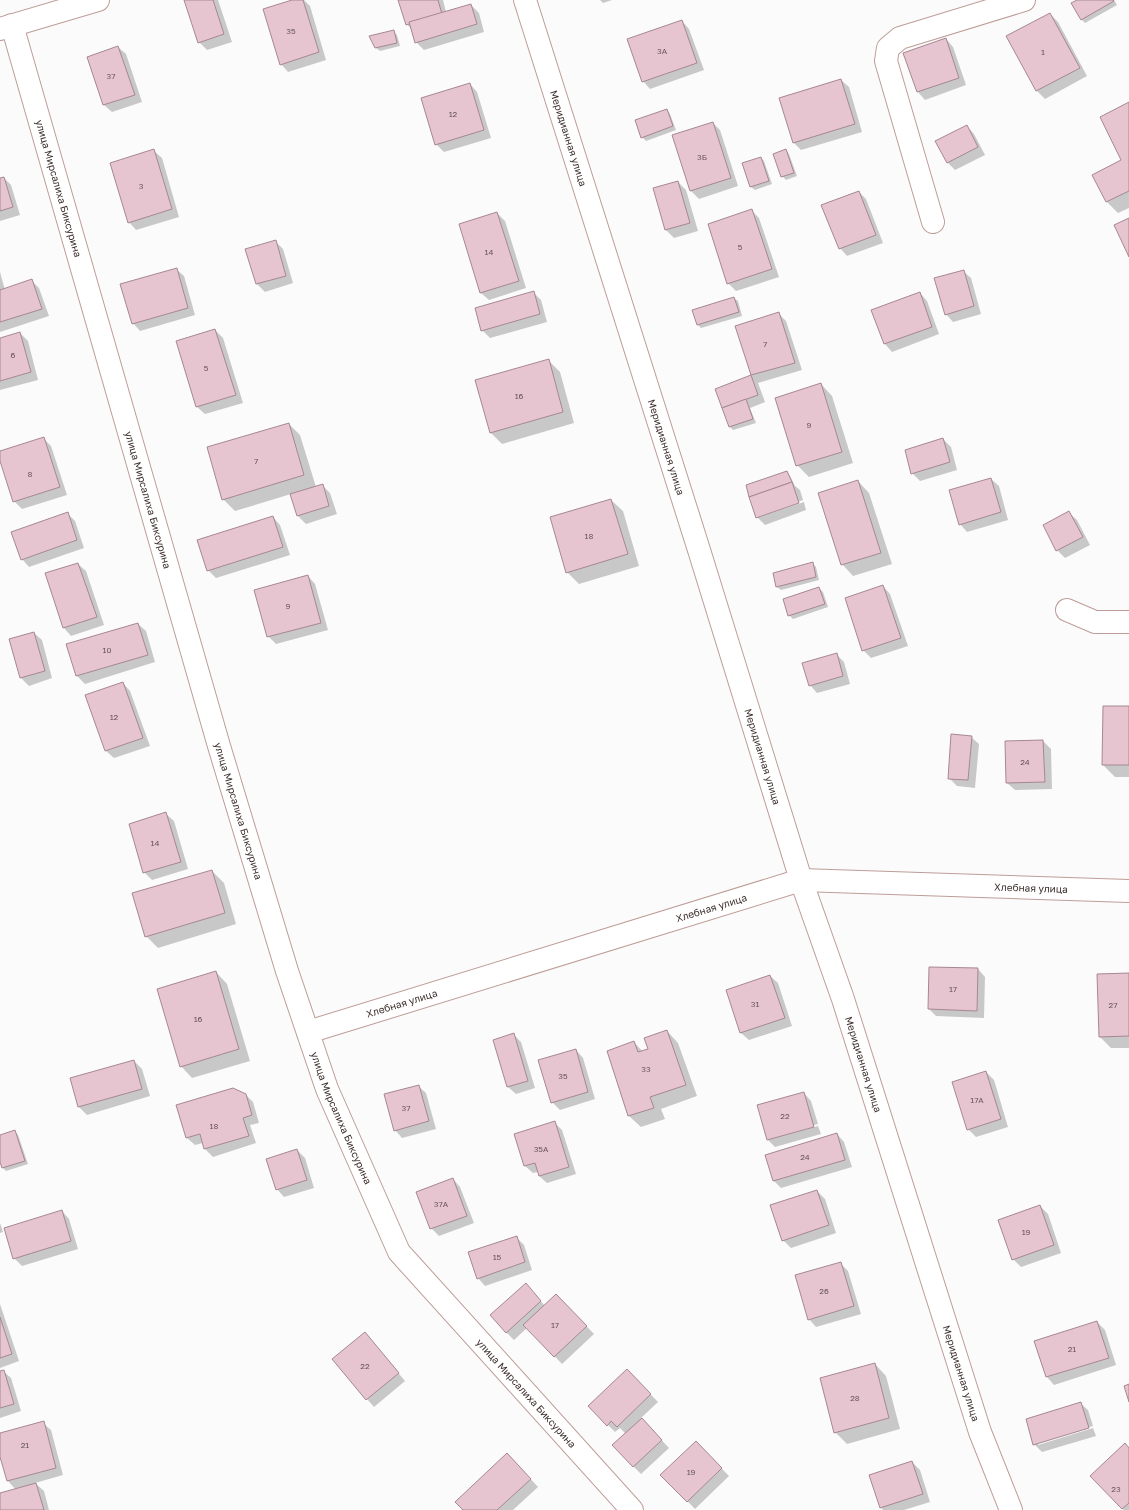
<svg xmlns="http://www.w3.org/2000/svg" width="1129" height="1510" font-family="'Golos Text',sans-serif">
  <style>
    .shadow { fill: #0003 }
    .building { fill: #e6c5d1; stroke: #a68792 }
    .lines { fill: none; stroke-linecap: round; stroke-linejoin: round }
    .minor-casing { stroke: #be9d98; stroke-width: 24 }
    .minor { stroke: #fff; stroke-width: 22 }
    .labels { text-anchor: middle; stroke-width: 4; stroke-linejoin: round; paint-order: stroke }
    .number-label { font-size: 8px; fill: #675557 }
    .street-label { font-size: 10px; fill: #3d302e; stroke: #fff }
  </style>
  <rect width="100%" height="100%" fill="#fbfbfb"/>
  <g class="shadow">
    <path d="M185,0h33l14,42 -25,8 -8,-8z"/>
    <path d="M296,0h8l6,6 16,54 -38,12 -7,-8z"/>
    <path d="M399,0h44l3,12 25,-7 8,8 5,19 -60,18 -8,-8 -4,-12 -5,-6z"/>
    <path d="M600,0h12l-9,3z"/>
    <path d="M1079,0h35l3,5 -32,18 -3,-3z"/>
    <path d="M1050,14l8,8 29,54 -42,23 -8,-8 -29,-54z"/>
    <path d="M682,21l7,8 15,41 -54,19 -7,-8z"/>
    <path d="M393,31l4,4 3,11 -20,5 -4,-3z"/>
    <path d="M946,39l7,8 13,38 -41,15 -7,-8 -14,-39z"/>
    <path d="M118,47l8,7 16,48 -30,10 -8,-7z"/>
    <path d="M841,80l8,7 13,45 -61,18 -7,-7z"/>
    <path d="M470,84l7,8 14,46 -47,14 -8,-8z"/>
    <path d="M1129,103v105l-11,5 -11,-11 15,-41z"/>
    <path d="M667,110l3,4 6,16 -30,11 -4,-4z"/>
    <path d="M713,123l7,7 18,56 -39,13 -8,-8 -17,-55z"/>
    <path d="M967,126l7,8 11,21 -30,15 -8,-8z"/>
    <path d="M786,150l3,4 8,22 -11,4 -4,-4z"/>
    <path d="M154,151l8,7 17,59 -43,13 -7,-8z"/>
    <path d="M761,158l3,3 8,23 -17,6 -4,-3 -8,-24z"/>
    <path d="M4,178l7,7 9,30 -20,6v-42z"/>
    <path d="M678,182l8,8 12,41 -24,7 -8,-8 -12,-41z"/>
    <path d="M859,192l7,7 17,44 -36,13 -7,-8z"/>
    <path d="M752,211l7,7 20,59 -43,14 -8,-8z"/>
    <path d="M497,213l8,8 21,67 -37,12 -8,-7z"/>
    <path d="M275,241l8,8 10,34 -28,9 -8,-8 -10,-34z"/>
    <path d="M176,269l8,7 11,39 -55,16 -7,-8z"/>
    <path d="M963,271l8,7 10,36 -28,8 -7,-8z"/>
    <path d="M0,272l5,18 27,-9 7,7 10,28 -49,16z"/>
    <path d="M533,292l8,8 6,22 -57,16 -8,-8z"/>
    <path d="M920,293l7,8 12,33 -47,18 -7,-8 -12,-34z"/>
    <path d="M734,298l4,3 4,15 -41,12 -3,-3z"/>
    <path d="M778,313l8,8 16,49 -44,13 7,19 -15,6 6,15 -23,7 -3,-3 -14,-37 36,-14 -16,-49z"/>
    <path d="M215,330l8,8 20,65 -38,11 -8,-7z"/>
    <path d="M20,333l8,8 10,39 -38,10v-51z"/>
    <path d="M548,360l12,12 14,51 -72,21 -12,-12z"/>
    <path d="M821,384l11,12 21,67 -44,14 -12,-12z"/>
    <path d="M289,424l11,11 16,52 6,-2 8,8 7,21 -31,10 -8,-8 -7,-22 -56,17 -12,-12z"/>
    <path d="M43,438l8,8 16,49 -45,14 -8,-8 -14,-44v-5z"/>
    <path d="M943,439l8,8 6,23 -37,11 -8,-8z"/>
    <path d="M787,472l3,4 5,10 5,4 3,10 -43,15v2l44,-15 2,8 -41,15 -8,-8z"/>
    <path d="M991,479l8,7 9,34 -41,12 -7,-8z"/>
    <path d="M858,481l11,12 23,71 -39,12 -11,-12z"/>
    <path d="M611,500l12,11 16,55 -60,18 -12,-12z"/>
    <path d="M67,513l8,8 9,27 -55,19 -7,-8z"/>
    <path d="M1069,513l8,7 13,25 -25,13 -8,-8z"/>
    <path d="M273,517l7,8 10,30 -74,23 -8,-8z"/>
    <path d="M78,564l8,7 18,54 -33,11 -7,-8 -18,-54z"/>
    <path d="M813,564l3,3 3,13 -38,10 -4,-3z"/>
    <path d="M308,576l7,8 13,46 -52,14 -8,-8z"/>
    <path d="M883,586l7,8 18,52 -37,12 -8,-8z"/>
    <path d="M819,588l4,4 5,15 -35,12 -4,-4z"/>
    <path d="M138,624l8,7 9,31 -70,22 -8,-8 -9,-31z"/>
    <path d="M34,633l8,7 10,38 -23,8 -8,-8 -11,-38z"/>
    <path d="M836,654l8,8 6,22 -33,9 -7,-8z"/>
    <path d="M123,683l7,8 20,55 -36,12 -8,-7z"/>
    <path d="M1129,707v70h-14l-12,-12z"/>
    <path d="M971,737l8,7 -4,44 -18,-2 -8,-8z"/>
    <path d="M1043,741l8,8 1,40 -37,1 -8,-7z"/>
    <path d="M166,814l8,7 14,48 -36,11 -8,-8z"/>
    <path d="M212,871l12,12 12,41 -78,24 -12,-12z"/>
    <path d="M978,969l7,8 -1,41 -48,-2 -7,-7z"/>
    <path d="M216,972l11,12 23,77 -58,17 -11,-12z"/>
    <path d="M1129,974v74h-18l-11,-11z"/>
    <path d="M770,976l8,7 14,43 -43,14 -8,-7 -14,-43z"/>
    <path d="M667,1031l11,12 19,53 -36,13 4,10 -24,8 -12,-11 5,-74 9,10 6,-2z"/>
    <path d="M513,1034l8,8 14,46 -19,6 -8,-7 -14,-46z"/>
    <path d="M576,1050l7,8 12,41 -35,11 -8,-8z"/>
    <path d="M134,1061l8,8 8,27 -63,19 -8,-8 -8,-28z"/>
    <path d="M986,1072l8,8 14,47 -32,10 -8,-8z"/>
    <path d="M418,1086l8,7 10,36 -34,9 -7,-8z"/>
    <path d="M804,1093l7,8 7,23 -47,13v2l47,-13 3,8 -46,13 -8,-8z"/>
    <path d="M245,1094l8,8 6,21 -9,2 6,18 -43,14 -8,-8 -2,-6 -8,2 -8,-7z"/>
    <path d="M555,1123l7,7 14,44 -29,9 -8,-7 -1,-4 -5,1 -8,-7 -10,-32z"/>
    <path d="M14,1131l4,4 10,29 -22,7 -3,-3 -3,-9v-23z"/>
    <path d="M837,1134l7,8 8,25 -71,21 -7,-7 -8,-26z"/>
    <path d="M297,1150l8,8 9,30 -30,9 -7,-8z"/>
    <path d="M453,1179l7,8 14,36 -35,13 -8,-8z"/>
    <path d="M817,1191l8,8 11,34 -45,15 -8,-8z"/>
    <path d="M1040,1206l8,8 13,39 -40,14 -8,-8z"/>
    <path d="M62,1211l7,8 9,30 -56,17 -8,-8z"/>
    <path d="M0,1223l3,9 -3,1z"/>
    <path d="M516,1237l8,8 8,25 -47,16 -7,-8z"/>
    <path d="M840,1263l8,8 13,43 -45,13 -7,-8z"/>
    <path d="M533,1292l12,14 19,-3 30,31 -32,30 -35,-36 -13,12 -8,-8z"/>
    <path d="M0,1304l19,57 -19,7z"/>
    <path d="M1097,1322l8,8 11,35 -62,20 -7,-8 -11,-35z"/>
    <path d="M365,1333l40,48 -31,26 -7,-8z"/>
    <path d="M875,1364l11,12 14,53 -53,15 -12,-12z"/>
    <path d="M3,1371l8,7 10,33 -21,7v-46z"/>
    <path d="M635,1378l23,24 -17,16 28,30 -28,26 -8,-8 -7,-32 -6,-6 -5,4 -26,-26z"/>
    <path d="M1080,1403l8,7 5,16 -55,17v2l55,-17 3,8 -54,16 -8,-8z"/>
    <path d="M43,1423l8,7 12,45 -28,8 9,8 5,19h-49v-16l16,-4 -8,-9 -8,-28v-19z"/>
    <path d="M696,1442l33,34 -34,33 -33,-34z"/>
    <path d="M1129,1449v61h-5l-32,-34z"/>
    <path d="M515,1462l23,25 -25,23h-49z"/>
    <path d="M912,1462l8,8 10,32 -26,8h-21l-2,-3z"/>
  </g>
  <g class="building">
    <path d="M184,0h29l11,34 -26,9z"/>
    <path d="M292,0h11l16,52 -39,13 -17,-56z"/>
    <path d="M398,0h40l4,14 -36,11z"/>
    <path d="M1077,0h36l1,1 -33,19 -10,-17z"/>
    <path d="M471,4l6,20 -62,19 -6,-21z"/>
    <path d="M1050,13l30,55 -44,23 -30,-55z"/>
    <path d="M682,20l15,43 -55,19 -15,-43z"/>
    <path d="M394,30l3,13 -22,5 -6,-12z"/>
    <path d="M946,38l13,40 -42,14 -14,-39z"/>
    <path d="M118,46l17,49 -32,10 -16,-48z"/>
    <path d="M841,79l14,45 -62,19 -14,-45z"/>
    <path d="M470,83l14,47 -49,15 -14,-47z"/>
    <path d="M1129,102v89l-23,11 -14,-27 29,-15 -21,-43z"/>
    <path d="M667,109l6,17 -32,12 -6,-18z"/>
    <path d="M713,122l18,56 -41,13 -18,-56z"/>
    <path d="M967,125l11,22 -31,16 -12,-22z"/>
    <path d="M154,149l18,60 -44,14 -18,-60z"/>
    <path d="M786,149l8,24 -13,4 -8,-23z"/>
    <path d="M761,157l8,24 -19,6 -8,-24z"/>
    <path d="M4,177l9,30 -13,4v-33z"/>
    <path d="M678,181l12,42 -25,7 -12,-42z"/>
    <path d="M859,191l17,44 -37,14 -18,-44z"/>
    <path d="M752,209l20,60 -45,15 -19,-60z"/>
    <path d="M497,212l22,69 -39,12 -21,-69z"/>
    <path d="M1129,218v39l-15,-32z"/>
    <path d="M276,240l10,36 -30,8 -11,-35z"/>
    <path d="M177,268l11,40 -56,16 -12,-40z"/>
    <path d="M964,270l10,36 -29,9 -11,-37z"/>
    <path d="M32,279l10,30 -42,13v-32z"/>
    <path d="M534,291l6,23 -59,17 -6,-23z"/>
    <path d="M920,292l12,35 -48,17 -13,-34z"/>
    <path d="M734,297l5,15 -42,13 -5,-15z"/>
    <path d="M779,312l16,51 -44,12 -16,-49z"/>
    <path d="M215,329l21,66 -40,12 -20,-66z"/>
    <path d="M20,332l11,40 -31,9v-43z"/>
    <path d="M549,359l14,53 -73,21 -15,-53z"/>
    <path d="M751,375l7,20 -36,13 -7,-19z"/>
    <path d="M821,383l21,69 -46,14 -21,-68z"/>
    <path d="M746,399l7,20 -24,8 -7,-19z"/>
    <path d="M289,423l15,52 -82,25 -15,-53z"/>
    <path d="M44,437l16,50 -47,15 -13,-41v-10z"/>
    <path d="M943,438l7,24 -39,12 -6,-24z"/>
    <path d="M787,471l5,11 -43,15 -3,-12z"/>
    <path d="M991,478l10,34 -42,13 -10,-35z"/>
    <path d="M858,480l23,73 -40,12 -23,-72z"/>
    <path d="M792,482l7,21 -43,15 -7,-21z"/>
    <path d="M323,484l6,22 -32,10 -7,-22z"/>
    <path d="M611,499l17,55 -62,19 -16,-56z"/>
    <path d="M1069,511l14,26 -27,14 -13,-26z"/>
    <path d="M68,512l9,28 -56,20 -10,-28z"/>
    <path d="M273,516l10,31 -76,24 -10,-31z"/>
    <path d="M813,562l3,15 -40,10 -3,-14z"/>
    <path d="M78,563l19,54 -34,11 -18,-55z"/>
    <path d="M308,575l13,48 -54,14 -13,-47z"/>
    <path d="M883,585l18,53 -39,13 -17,-53z"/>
    <path d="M819,587l6,17 -37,12 -5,-17z"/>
    <path d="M138,623l10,32 -72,21 -10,-32z"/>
    <path d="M34,632l11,39 -25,7 -11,-39z"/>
    <path d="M837,653l6,23 -34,10 -7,-23z"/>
    <path d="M123,682l20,56 -38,13 -20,-56z"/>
    <path d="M1103,706h26v59h-27z"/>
    <path d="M951,734l21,2 -4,44 -20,-1z"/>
    <path d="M1043,740l2,42 -39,1 -1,-42z"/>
    <path d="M166,812l15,50 -38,11 -14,-49z"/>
    <path d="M212,870l13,43 -80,24 -13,-44z"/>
    <path d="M929,967l49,1 -1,43 -49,-2z"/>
    <path d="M216,971l23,78 -59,18 -23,-78z"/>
    <path d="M1129,973v63l-30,1 -2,-63z"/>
    <path d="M770,975l15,43 -45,15 -14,-43z"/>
    <path d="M667,1030l19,55 -36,12 4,11 -26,8 -21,-65 27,-10 4,11 10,-3 -4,-11z"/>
    <path d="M514,1033l14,48 -21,6 -14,-47z"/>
    <path d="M576,1049l12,43 -37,11 -13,-43z"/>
    <path d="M134,1060l8,29 -64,18 -8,-29z"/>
    <path d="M986,1071l15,48 -34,11 -15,-48z"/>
    <path d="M419,1085l10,36 -35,10 -10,-37z"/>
    <path d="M233,1088l13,6 6,21 -9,3 6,18 -45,13 -4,-15 -14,4 -10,-33z"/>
    <path d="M804,1092l10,35 -47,13 -10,-35z"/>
    <path d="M555,1121l14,46 -30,9 -4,-13 -11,3 -10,-32z"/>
    <path d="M15,1130l10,31 -23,7 -2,-6v-27z"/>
    <path d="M837,1133l8,27 -72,21 -8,-26z"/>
    <path d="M297,1149l10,31 -31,10 -10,-31z"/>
    <path d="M453,1178l14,38 -37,13 -14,-37z"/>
    <path d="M817,1190l12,35 -47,16 -12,-36z"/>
    <path d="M1040,1205l14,40 -42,15 -14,-40z"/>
    <path d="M62,1210l9,31 -58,18 -9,-31z"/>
    <path d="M517,1236l8,26 -48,17 -9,-27z"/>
    <path d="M841,1262l13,44 -46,14 -13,-45z"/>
    <path d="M526,1283l15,18 -35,32 -16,-18z"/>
    <path d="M556,1294l31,32 -33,31 -31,-32z"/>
    <path d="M0,1317l12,37 -12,4z"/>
    <path d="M1097,1321l12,37 -63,19 -12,-36z"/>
    <path d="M365,1332l34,41 -33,27 -34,-41z"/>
    <path d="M875,1363l14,55 -55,15 -14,-55z"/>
    <path d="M627,1369l24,25 -34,33 -6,-6 -4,5 -19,-20z"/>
    <path d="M4,1370l10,34 -14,4v-37z"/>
    <path d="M1129,1384v18l-5,-16z"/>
    <path d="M1081,1402l8,26 -56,17 -7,-26z"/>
    <path d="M642,1418l20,22 -29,27 -21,-22z"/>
    <path d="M44,1421l12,47 -49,13 -7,-24v-24z"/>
    <path d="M696,1441l26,27 -35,34 -27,-27z"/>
    <path d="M1125,1443l4,5v55l-7,6 -32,-33z"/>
    <path d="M507,1453l24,26 -34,31h-34l-8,-8z"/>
    <path d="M912,1461l11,33 -43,14 -11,-33z"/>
    <path d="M36,1483l8,27h-44v-17z"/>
  </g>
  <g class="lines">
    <defs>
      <g id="minor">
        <path id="s1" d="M525,0l174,550 102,330 42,119 137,433 31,78"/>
        <path id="s2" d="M12,25l207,721 68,225 40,118 72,163 233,258"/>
        <path d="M0,29l98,-29"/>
        <path d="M933,222l-47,-161 2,-13 12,-10 124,-38"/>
        <path d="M1067,610l28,12h34"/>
        <path id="s3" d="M308,1032l493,-152 328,11"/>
      </g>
    </defs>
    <use href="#minor" class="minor-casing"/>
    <use href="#minor" class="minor"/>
  </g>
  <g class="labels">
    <g class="number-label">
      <text x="291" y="34">35</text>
      <text x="662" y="54">3А</text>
      <text x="1043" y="55">1</text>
      <text x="111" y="79">37</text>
      <text x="453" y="117">12</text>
      <text x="702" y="160">3Б</text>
      <text x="141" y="189">3</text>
      <text x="740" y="250">5</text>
      <text x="489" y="255">14</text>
      <text x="765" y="347">7</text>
      <text x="13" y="358">6</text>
      <text x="206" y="371">5</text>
      <text x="519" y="399">16</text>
      <text x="809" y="428">9</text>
      <text x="256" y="464">7</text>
      <text x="30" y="477">8</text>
      <text x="589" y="539">18</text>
      <text x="288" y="609">9</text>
      <text x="107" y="653">10</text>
      <text x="114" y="720">12</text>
      <text x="1025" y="765">24</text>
      <text x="155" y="846">14</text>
      <text x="953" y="992">17</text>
      <text x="755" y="1007">31</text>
      <text x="1113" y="1008">27</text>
      <text x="198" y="1022">16</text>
      <text x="646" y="1072">33</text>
      <text x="563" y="1079">35</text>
      <text x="977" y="1103">17А</text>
      <text x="406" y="1111">37</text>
      <text x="785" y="1119">22</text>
      <text x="214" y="1129">18</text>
      <text x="541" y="1152">35А</text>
      <text x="805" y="1160">24</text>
      <text x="441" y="1207">37А</text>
      <text x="1026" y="1235">19</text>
      <text x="497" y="1260">15</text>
      <text x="824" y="1294">26</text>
      <text x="555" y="1328">17</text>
      <text x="1072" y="1352">21</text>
      <text x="365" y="1369">22</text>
      <text x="855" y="1401">28</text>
      <text x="25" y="1448">21</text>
      <text x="691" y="1475">19</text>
      <text x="1116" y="1492">23</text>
    </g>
    <g class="street-label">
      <text dy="4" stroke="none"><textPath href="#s1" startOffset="145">Меридианная улица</textPath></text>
      <text dy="4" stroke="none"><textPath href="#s2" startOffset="170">улица Мирсалиха Биксурина</textPath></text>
      <text dy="4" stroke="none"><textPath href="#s1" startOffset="469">Меридианная улица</textPath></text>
      <text dy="4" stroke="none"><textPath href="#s2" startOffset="494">улица Мирсалиха Биксурина</textPath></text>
      <text dy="4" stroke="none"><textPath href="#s1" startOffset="793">Меридианная улица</textPath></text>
      <text dy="4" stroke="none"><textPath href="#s2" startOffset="818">улица Мирсалиха Биксурина</textPath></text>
      <text dy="4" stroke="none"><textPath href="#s3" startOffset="746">Хлебная улица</textPath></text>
      <text dy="4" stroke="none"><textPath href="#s3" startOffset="422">Хлебная улица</textPath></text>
      <text dy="4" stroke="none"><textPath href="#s3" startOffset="98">Хлебная улица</textPath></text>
      <text dy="4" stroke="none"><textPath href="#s1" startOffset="1117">Меридианная улица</textPath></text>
      <text dy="4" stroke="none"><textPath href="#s2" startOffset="1142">улица Мирсалиха Биксурина</textPath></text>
      <text dy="4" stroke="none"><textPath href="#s1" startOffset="1441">Меридианная улица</textPath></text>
      <text dy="4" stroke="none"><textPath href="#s2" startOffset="1478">улица Мирсалиха Биксурина</textPath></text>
    </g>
  </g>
</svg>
